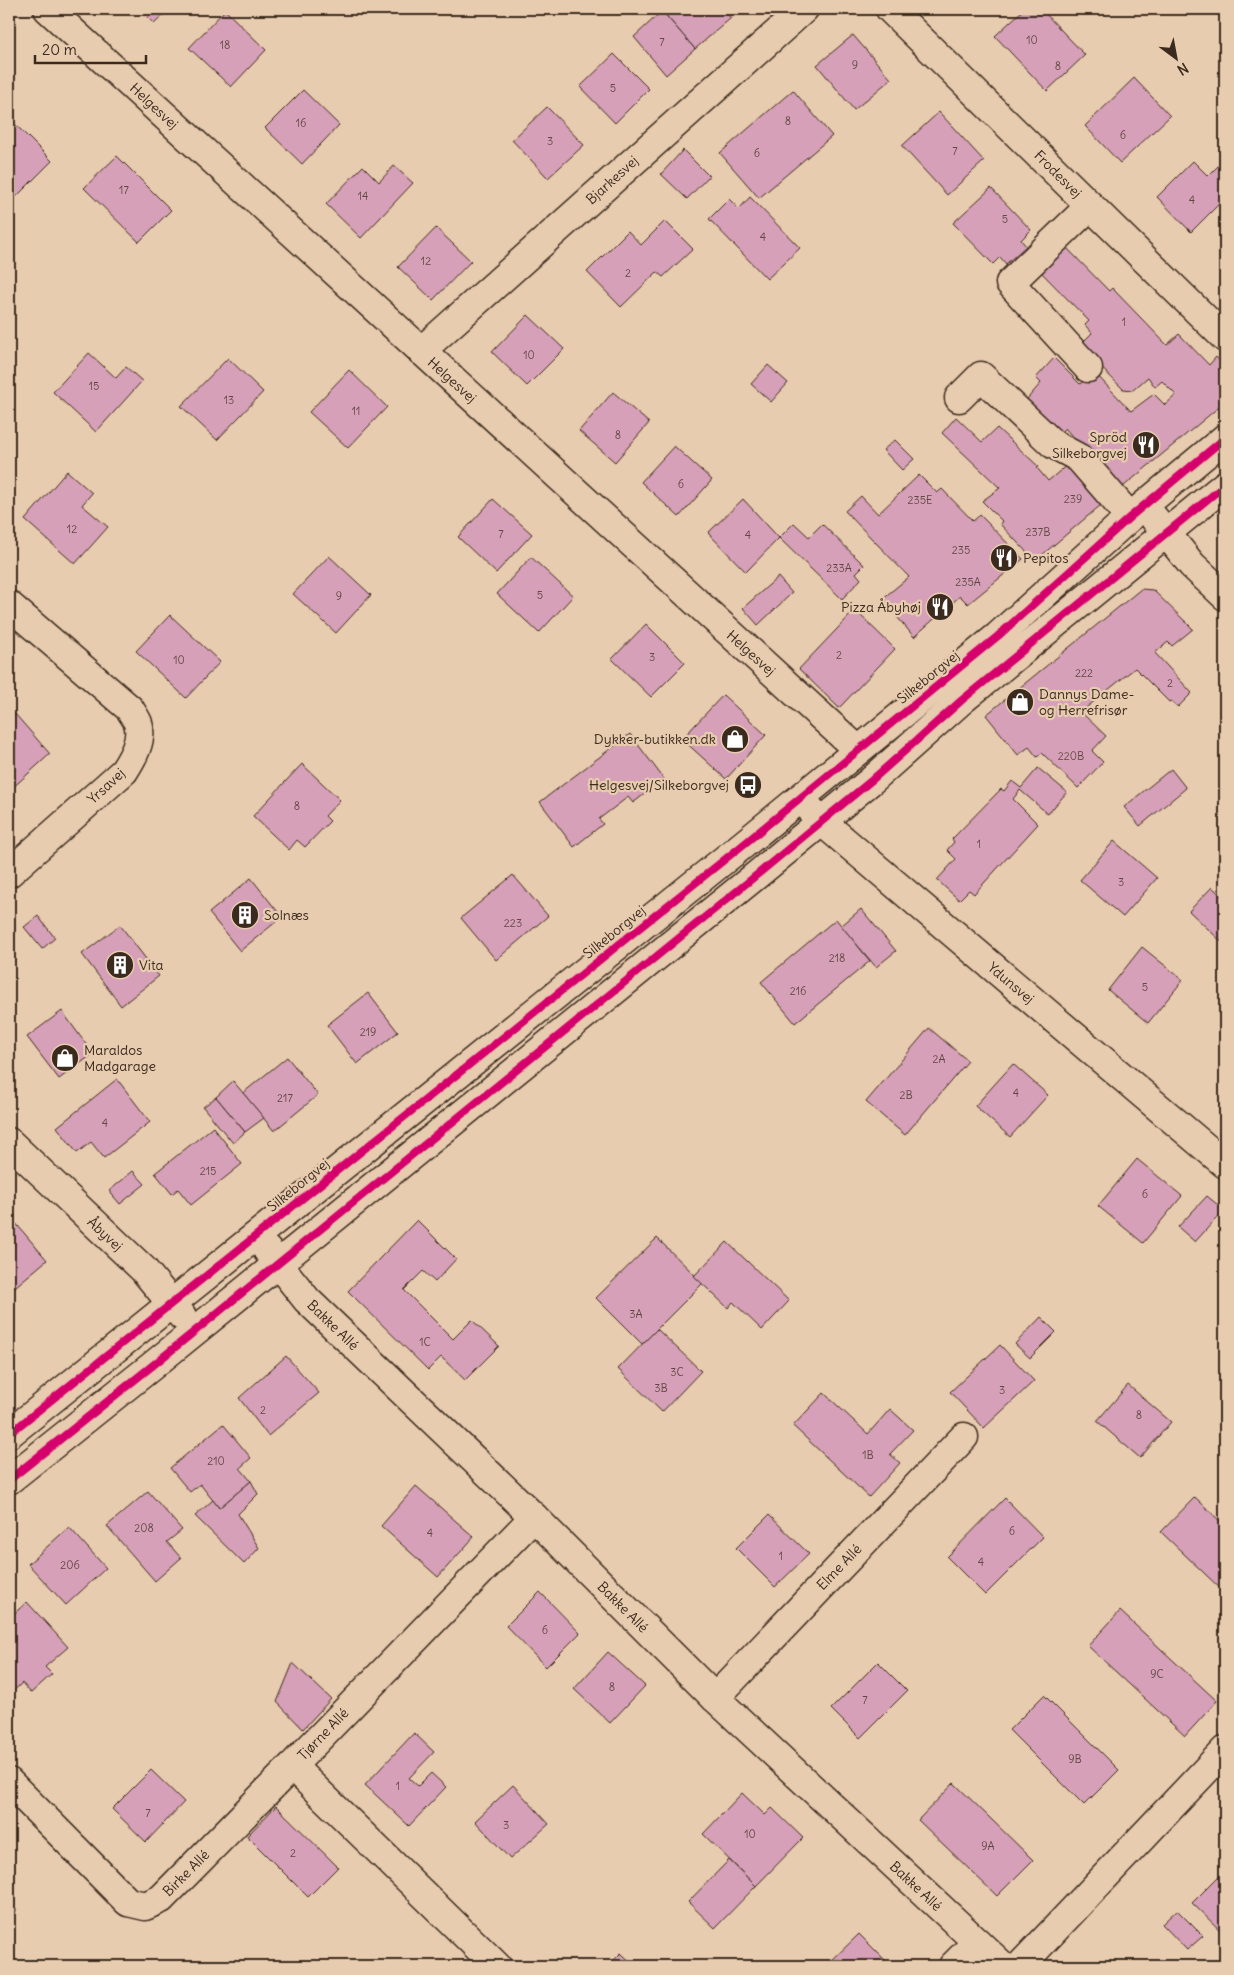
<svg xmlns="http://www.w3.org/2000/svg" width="1234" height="1975" font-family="Delius,sans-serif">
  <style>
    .building { fill: #d6a0b8; stroke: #3b2a1e }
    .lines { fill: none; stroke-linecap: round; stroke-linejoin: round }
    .minor-casing { stroke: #3b2a1e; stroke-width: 31 }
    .path { stroke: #3b2a1e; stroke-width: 3; stroke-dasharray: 5 4; stroke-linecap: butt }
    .minor { stroke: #e8ccaf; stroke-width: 28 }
    .cycleway-casing { stroke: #e8ccaf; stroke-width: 11 }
    .cycleway { stroke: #d6006c; stroke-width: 8 }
    .labels { text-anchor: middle; stroke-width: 4.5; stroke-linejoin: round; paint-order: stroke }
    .number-label { font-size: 11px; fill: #624844 }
    .street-label { font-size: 14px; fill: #3b2a1e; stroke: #e8ccaf }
    .poi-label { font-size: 14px; fill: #3b2a1e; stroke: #e8ccaf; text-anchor: start }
  </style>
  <rect width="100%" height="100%" fill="#e8ccaf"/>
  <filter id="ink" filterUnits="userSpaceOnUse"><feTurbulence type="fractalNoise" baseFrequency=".02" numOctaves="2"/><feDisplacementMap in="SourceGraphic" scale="10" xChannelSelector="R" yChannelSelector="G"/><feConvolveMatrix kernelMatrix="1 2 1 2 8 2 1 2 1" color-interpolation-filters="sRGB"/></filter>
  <g filter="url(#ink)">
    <g class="building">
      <path d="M139,9h31l-16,15z"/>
      <path d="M665,9h57l9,9 -36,31 -33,-38z"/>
      <path d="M1024,9h17l44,46 -38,36 -52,-55z"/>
      <path d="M225,10l41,40 -35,37 -42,-39z"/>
      <path d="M662,11l33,38 -29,26 -32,-38z"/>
      <path d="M853,35l38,44 -37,31 -37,-45z"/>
      <path d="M614,54l35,35 -34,34 -35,-36z"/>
      <path d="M1134,78l36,38 -50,47 -35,-37z"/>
      <path d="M303,90l36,35 -37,39 -37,-36z"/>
      <path d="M793,90l39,46 -73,62 -39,-45z"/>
      <path d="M547,107l37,38 -36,33 -36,-38z"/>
      <path d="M939,112l45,49 -37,34 -45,-49z"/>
      <path d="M13,122l39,39 -38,38 -5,-5v-68z"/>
      <path d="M683,150l26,26 -22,23 -26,-25z"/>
      <path d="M117,156l54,54 -32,32 -55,-54z"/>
      <path d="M1193,161l15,15 13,-13 4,4v31l-34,34 -34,-35z"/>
      <path d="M363,166l16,16 15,-16 19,17 -52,55 -35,-34z"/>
      <path d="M991,188l40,42 -10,10 5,6 -20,18 -6,-7 -7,7 -40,-41z"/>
      <path d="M750,197l50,51 -33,31 -58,-60 20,-20 10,10z"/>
      <path d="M665,221l28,28 -30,28 -6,-5 -36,35 -34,-35 41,-41 13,14z"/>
      <path d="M436,228l35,33 -38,39 -35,-33z"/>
      <path d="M1063,244l46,47 3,-3 55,57 12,-11 30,31 7,-8 9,10v35l-107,89 -53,-63 -9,9 -35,-31 20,-23 -5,-5 18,-20 26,26 14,-12 37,39 23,-17 11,11 11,-10 -14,-14 -7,6 -7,-10 -15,13 -10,-1 -44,-43 13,-13 -7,-8 4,-4 -51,-52z"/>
      <path d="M528,315l36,34 -37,37 -35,-34z"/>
      <path d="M89,353l27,25 10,-11 16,14 -46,51 -43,-40z"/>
      <path d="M228,358l35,34 -46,48 -36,-34z"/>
      <path d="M768,365l20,18 -17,19 -20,-18z"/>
      <path d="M349,370l38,37 -39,41 -39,-36z"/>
      <path d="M613,392l36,31 -34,39 -36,-31z"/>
      <path d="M956,417l26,25 15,-14 42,39 -2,1 11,13 26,-22 34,40 -73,62 -35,-37 2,-3 -20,-20 18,-13 -58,-55z"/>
      <path d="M895,440l19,19 -12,11 -19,-20z"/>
      <path d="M674,446l38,34 -33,37 -38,-35z"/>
      <path d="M67,471l25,22 -10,12 26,22 -33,37 -50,-44z"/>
      <path d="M919,475l18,18 5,-4 31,32 7,-6 43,44 -55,45 -8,-8 -46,41 -32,-38 27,-22 -64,-66 16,-15 17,18z"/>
      <path d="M493,499l39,35 -36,39 -38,-36z"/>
      <path d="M743,499l36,39 -33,34 -38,-39z"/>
      <path d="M794,523l15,14 13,-13 42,41 -8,8 5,6 -19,20 -63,-61z"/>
      <path d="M329,556l42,39 -35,38 -43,-39z"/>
      <path d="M531,557l42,39 -34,37 -42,-39z"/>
      <path d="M778,577l14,16 -34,32 -15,-17z"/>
      <path d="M1141,589l12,1 40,39 -21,17 -4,-4 -13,11 37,40 -14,14 -7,-6 -2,1 -34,-34 -54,44 25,24 -14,15 11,11 -25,26 -36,-35 -5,4 -8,-10 -11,8 -32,-40z"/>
      <path d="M855,610l40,39 -56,59 -40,-39z"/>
      <path d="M170,615l50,47 -34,36 -50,-47z"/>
      <path d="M646,624l39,39 -34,34 -39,-38z"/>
      <path d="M723,695l43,40 -40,44 -44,-40z"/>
      <path d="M15,714l35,40 -41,37v-71z"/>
      <path d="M1225,724v11l-5,-5z"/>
      <path d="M630,734l34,45 -31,24 -5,-6 -29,22 4,5 -29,23 -34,-45z"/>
      <path d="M302,764l38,36 -15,16 5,5 -25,26 -8,-7 -8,10 -36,-34z"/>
      <path d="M1038,768l29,24 -19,22 -28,-24 -7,9 25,25 -64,70 -5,-4 -10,10 -22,-20 19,-21 -9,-9 7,-8 -2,-3 49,-50 3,2 8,-10 9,7z"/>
      <path d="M1171,769l15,19 -46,38 -16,-19z"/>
      <path d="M1114,841l43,37 -34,39 -43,-37z"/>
      <path d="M513,875l35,41 -52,44 -35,-42z"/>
      <path d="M251,878l31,39 -42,34 -31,-38z"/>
      <path d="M1212,887l13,12v46l-36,-34z"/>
      <path d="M861,909l35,42 -20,16 -35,-41z"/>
      <path d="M38,916l17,22 -13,11 -18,-22z"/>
      <path d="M836,919l34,42 -75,62 -34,-41z"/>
      <path d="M120,925l39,51 -38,30 -39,-52z"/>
      <path d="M1142,947l41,33 -35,43 -40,-33z"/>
      <path d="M368,993l30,39 -41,32 -30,-39z"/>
      <path d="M62,1011l31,43 -34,25 -32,-42z"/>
      <path d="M929,1028l39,33 -63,74 -39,-33z"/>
      <path d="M287,1057l31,38 -44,36 -31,-38z"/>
      <path d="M1013,1064l35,31 -38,42 -35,-31z"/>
      <path d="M117,1079l33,43 -46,36 -13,-16 -14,11 -20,-26z"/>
      <path d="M233,1081l31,37 -19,14 -29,-35z"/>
      <path d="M216,1097l29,35 -12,11 -30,-36z"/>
      <path d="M213,1127l29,37 -51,41 -13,-16 -6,5 -17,-21z"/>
      <path d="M1137,1159l45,37 -39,47 -45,-37z"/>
      <path d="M133,1171l12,13 -25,20 -11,-13z"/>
      <path d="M1207,1196l17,14 -29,32 -17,-15z"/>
      <path d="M13,1220l34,40 -38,32v-69z"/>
      <path d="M417,1220l39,39 -21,23 -12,-11 -19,19 49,49 19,-19 27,26 -34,34 -24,-23 -13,13 -80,-79z"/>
      <path d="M657,1238l46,45 -61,61 -46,-46z"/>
      <path d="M727,1242l62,59 -27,29 -29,-28 -5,6 -34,-32z"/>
      <path d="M1041,1317l15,15 -26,26 -15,-14z"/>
      <path d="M657,1329l44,42 -39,41 -44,-43z"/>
      <path d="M1000,1345l34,36 -50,47 -34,-36z"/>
      <path d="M286,1356l33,37 -51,43 -29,-38z"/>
      <path d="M1128,1385l43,37 -31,36 -43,-37z"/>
      <path d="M824,1393l44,41 22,-25 23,21 -23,24 10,9 -31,34 -76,-71z"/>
      <path d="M223,1424l28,34 -11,10 11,13 -32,27 -19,-24 -10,8 -20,-24z"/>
      <path d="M251,1481l7,13 -20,20 21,34 -15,16 -49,-48 18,-16 6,8z"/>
      <path d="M416,1486l58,51 -36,40 -57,-51z"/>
      <path d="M148,1491l34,39 -15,12 14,16 -26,23 -48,-55z"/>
      <path d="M1195,1497l30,29v67l-64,-61z"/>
      <path d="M1005,1498l38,39 -58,58 -38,-38z"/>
      <path d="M769,1515l40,39 -34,33 -39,-39z"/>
      <path d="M69,1527l37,41 -40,37 -38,-41z"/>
      <path d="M540,1592l40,41 -34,34 -40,-41z"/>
      <path d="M27,1602l41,45 -23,20 7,7 -21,19 -9,-10 -13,12v-77z"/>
      <path d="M1120,1611l97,90 -32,35 -97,-90z"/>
      <path d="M608,1652l37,34 -35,37 -36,-34z"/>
      <path d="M878,1662l29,29 -47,47 -29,-29z"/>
      <path d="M293,1663l38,36 -28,30 -26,-27z"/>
      <path d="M1044,1695l75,75 -35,35 -75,-75z"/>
      <path d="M414,1733l20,19 -25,26 9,8 13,-13 15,14 -37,39 -44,-41z"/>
      <path d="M151,1770l33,32 -38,40 -34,-33z"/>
      <path d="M954,1783l79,77 -36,36 -79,-76z"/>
      <path d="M513,1785l36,39 -39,35 -35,-38z"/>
      <path d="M742,1793l23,22 7,-7 31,30 -47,48 -53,-52z"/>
      <path d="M276,1806l62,61 -30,30 -61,-61z"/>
      <path d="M729,1860l27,26 -41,42 -27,-26z"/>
      <path d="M1225,1870v65l-33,-32z"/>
      <path d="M1177,1910l26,26 -16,14 -25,-26z"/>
      <path d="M859,1934l32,32h-65z"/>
      <path d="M621,1953l14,13h-27z"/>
    </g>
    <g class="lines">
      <defs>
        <g id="minor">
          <path d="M48,9l810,741"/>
          <path d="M890,9l335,329"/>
          <path d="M421,351l383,-342"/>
          <path d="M1088,368l-78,-85 80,-77"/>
          <path d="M959,398l22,-22 72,68 26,14 51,59"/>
          <path d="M1154,518l38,47 33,31"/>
          <path d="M9,605l121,104c2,4 6,9 8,14 5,17 -5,34 -14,48l-115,102"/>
          <path d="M809,808l12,13 404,343"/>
          <path d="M9,1142l134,127 39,47"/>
          <path d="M267,1250l40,50 227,217 181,181 288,268"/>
          <path d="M9,1434l735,-590 254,-208 132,-119 95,-79"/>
          <path d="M9,1480l143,-114 601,-488 119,-98 90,-80 263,-215"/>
          <path d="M715,1698l249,-261"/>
          <path d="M9,1782l119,120 17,4 16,-7 131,-133"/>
          <path d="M497,1966l-205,-200 242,-249"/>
          <path d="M953,1966l24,-24"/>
          <path d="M1020,1966l205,-216"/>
        </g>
      </defs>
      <use href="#minor" class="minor-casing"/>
      <path class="path" d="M9,1903l6,7 -6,5"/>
      <use href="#minor" class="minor"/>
      <defs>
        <g id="cycleway">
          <path d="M9,1434l735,-590 254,-208 132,-119 95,-79"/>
          <path d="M9,1480l143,-114 601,-488 119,-98 90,-80 263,-215"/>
        </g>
      </defs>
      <use href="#cycleway" class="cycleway-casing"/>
      <use href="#cycleway" class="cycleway"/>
    </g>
  </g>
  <defs>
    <symbol id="restaurant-disc" viewBox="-11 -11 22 22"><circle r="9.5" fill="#3b2a1e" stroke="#e8ccaf"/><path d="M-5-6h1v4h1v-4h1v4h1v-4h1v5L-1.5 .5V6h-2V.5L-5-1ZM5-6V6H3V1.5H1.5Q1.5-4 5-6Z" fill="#fff"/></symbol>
    <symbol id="shop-disc" viewBox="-11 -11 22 22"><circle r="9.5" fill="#3b2a1e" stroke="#e8ccaf"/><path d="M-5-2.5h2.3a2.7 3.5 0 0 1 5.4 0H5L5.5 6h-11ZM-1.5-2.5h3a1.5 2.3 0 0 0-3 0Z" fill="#fff"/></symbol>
    <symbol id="bus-disc" viewBox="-11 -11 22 22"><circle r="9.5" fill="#3b2a1e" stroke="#e8ccaf"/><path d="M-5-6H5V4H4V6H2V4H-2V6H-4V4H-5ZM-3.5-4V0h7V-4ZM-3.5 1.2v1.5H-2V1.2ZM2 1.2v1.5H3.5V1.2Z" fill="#fff"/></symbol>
    <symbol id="building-disc" viewBox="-11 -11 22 22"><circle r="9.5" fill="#3b2a1e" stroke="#e8ccaf"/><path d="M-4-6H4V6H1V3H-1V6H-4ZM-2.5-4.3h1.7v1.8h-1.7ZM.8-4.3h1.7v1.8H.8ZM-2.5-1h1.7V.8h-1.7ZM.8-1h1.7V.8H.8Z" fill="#fff"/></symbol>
  </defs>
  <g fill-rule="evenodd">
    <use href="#restaurant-disc" x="1130" y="429" width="32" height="32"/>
    <use href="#restaurant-disc" x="988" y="542" width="32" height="32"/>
    <use href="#restaurant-disc" x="924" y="591" width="32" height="32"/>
    <use href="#shop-disc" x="1004" y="686" width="32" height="32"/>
    <use href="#shop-disc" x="719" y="723" width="32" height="32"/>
    <use href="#bus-disc" x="732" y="769" width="32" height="32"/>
    <use href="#building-disc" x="229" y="899" width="32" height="32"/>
    <use href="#building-disc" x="104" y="949" width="32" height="32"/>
    <use href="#shop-disc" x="49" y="1042" width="32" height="32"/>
  </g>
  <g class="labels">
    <g class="number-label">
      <text x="1032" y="44">10</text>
      <text x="662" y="46">7</text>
      <text x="225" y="49">18</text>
      <text x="855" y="69">9</text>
      <text x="1058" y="70">8</text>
      <text x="613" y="92">5</text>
      <text x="788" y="125">8</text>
      <text x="301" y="127">16</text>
      <text x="1123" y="139">6</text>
      <text x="550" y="145">3</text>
      <text x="955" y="155">7</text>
      <text x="757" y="157">6</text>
      <text x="124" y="194">17</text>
      <text x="363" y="200">14</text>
      <text x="1192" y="204">4</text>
      <text x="1005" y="223">5</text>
      <text x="763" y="241">4</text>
      <text x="426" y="265">12</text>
      <text x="628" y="277">2</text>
      <text x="1124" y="326">1</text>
      <text x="529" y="359">10</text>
      <text x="94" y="390">15</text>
      <text x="229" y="404">13</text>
      <text x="356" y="415">11</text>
      <text x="618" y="439">8</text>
      <text x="681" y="488">6</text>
      <text x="1073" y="503">239</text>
      <text x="920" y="504">235E</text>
      <text x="72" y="533">12</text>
      <text x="1038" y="536">237B</text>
      <text x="501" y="538">7</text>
      <text x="748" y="539">4</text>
      <text x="961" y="554">235</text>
      <text x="839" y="572">233A</text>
      <text x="968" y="586">235A</text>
      <text x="540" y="599">5</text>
      <text x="339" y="600">9</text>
      <text x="839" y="659">2</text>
      <text x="652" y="661">3</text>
      <text x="179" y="664">10</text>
      <text x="1084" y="677">222</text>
      <text x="1170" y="687">2</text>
      <text x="1071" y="760">220B</text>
      <text x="297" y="810">8</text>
      <text x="979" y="848">1</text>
      <text x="1121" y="886">3</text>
      <text x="513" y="927">223</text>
      <text x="837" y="962">218</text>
      <text x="1145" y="991">5</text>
      <text x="798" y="995">216</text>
      <text x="368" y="1036">219</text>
      <text x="939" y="1063">2A</text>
      <text x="1016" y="1097">4</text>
      <text x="906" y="1099">2B</text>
      <text x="285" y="1102">217</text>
      <text x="105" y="1127">4</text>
      <text x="208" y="1175">215</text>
      <text x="1145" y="1198">6</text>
      <text x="636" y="1318">3A</text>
      <text x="425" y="1346">1C</text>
      <text x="677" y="1376">3C</text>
      <text x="661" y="1392">3B</text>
      <text x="1002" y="1394">3</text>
      <text x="263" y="1414">2</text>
      <text x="1139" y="1419">8</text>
      <text x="868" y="1459">1B</text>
      <text x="216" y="1465">210</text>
      <text x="144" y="1532">208</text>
      <text x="1012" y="1535">6</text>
      <text x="430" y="1537">4</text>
      <text x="781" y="1560">1</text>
      <text x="981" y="1566">4</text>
      <text x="70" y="1569">206</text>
      <text x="545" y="1634">6</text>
      <text x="1157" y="1678">9C</text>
      <text x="612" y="1691">8</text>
      <text x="865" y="1704">7</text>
      <text x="1075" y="1763">9B</text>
      <text x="398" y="1790">1</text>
      <text x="148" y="1817">7</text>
      <text x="506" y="1829">3</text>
      <text x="750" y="1838">10</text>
      <text x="988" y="1850">9A</text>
      <text x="293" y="1857">2</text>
    </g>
    <g class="street-label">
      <text transform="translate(154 106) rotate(43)" y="5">Helgesvej</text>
      <text transform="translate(1058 174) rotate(45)" y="5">Frodesvej</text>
      <text transform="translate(612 180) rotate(-42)" y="5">Bjarkesvej</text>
      <text transform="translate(452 380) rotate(42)" y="5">Helgesvej</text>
      <text transform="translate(751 653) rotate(42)" y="5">Helgesvej</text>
      <text transform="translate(928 677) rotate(-39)" y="5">Silkeborgvej</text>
      <text transform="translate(106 786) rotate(-43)" y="5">Yrsavej</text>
      <text transform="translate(614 932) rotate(-39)" y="5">Silkeborgvej</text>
      <text transform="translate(1011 983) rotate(40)" y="5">Ydunsvej</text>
      <text transform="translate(298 1185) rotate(-39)" y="5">Silkeborgvej</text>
      <text transform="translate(105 1234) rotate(43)" y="5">Åbyvej</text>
      <text transform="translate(333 1325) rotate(44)" y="5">Bakke Allé</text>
      <text transform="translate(839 1567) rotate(-46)" y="5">Elme Allé</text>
      <text transform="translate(623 1607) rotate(45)" y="5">Bakke Allé</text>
      <text transform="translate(323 1734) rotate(-46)" y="5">Tjørne Allé</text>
      <text transform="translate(186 1873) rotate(-45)" y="5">Birke Allé</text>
      <text transform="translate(916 1886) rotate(43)" y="5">Bakke Allé</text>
    </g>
    <g class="poi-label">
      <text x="1127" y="442" text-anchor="end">Spröd<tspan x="1127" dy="16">Silkeborgvej</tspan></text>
      <text x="1023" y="563">Pepitos</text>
      <text x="921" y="612" text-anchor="end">Pizza Åbyhøj</text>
      <text x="1039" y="699">Dannys Dame-<tspan x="1039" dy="16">og Herrefrisør</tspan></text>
      <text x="716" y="744" text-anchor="end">Dykker-butikken.dk</text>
      <text x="729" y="790" text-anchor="end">Helgesvej/Silkeborgvej</text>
      <text x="264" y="920">Solnæs</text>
      <text x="139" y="970">Vita</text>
      <text x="84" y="1055">Maraldos<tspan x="84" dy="16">Madgarage</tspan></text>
    </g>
  </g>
  <rect width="1234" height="1975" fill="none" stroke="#e8ccaf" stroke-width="30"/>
  <rect x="15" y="15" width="1204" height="1945" fill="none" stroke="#3b2a1e" stroke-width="2" filter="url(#ink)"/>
  <g transform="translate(1176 58) rotate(148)" stroke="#e8ccaf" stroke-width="4" paint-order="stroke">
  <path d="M0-4L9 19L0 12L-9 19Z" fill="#3b2a1e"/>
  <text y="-8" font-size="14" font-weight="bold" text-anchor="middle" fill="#3b2a1e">N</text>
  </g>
  <path d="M35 55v8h111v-8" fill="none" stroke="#3b2a1e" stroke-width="2.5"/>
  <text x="42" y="55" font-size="15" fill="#3b2a1e" stroke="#e8ccaf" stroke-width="4" paint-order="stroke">20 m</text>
</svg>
